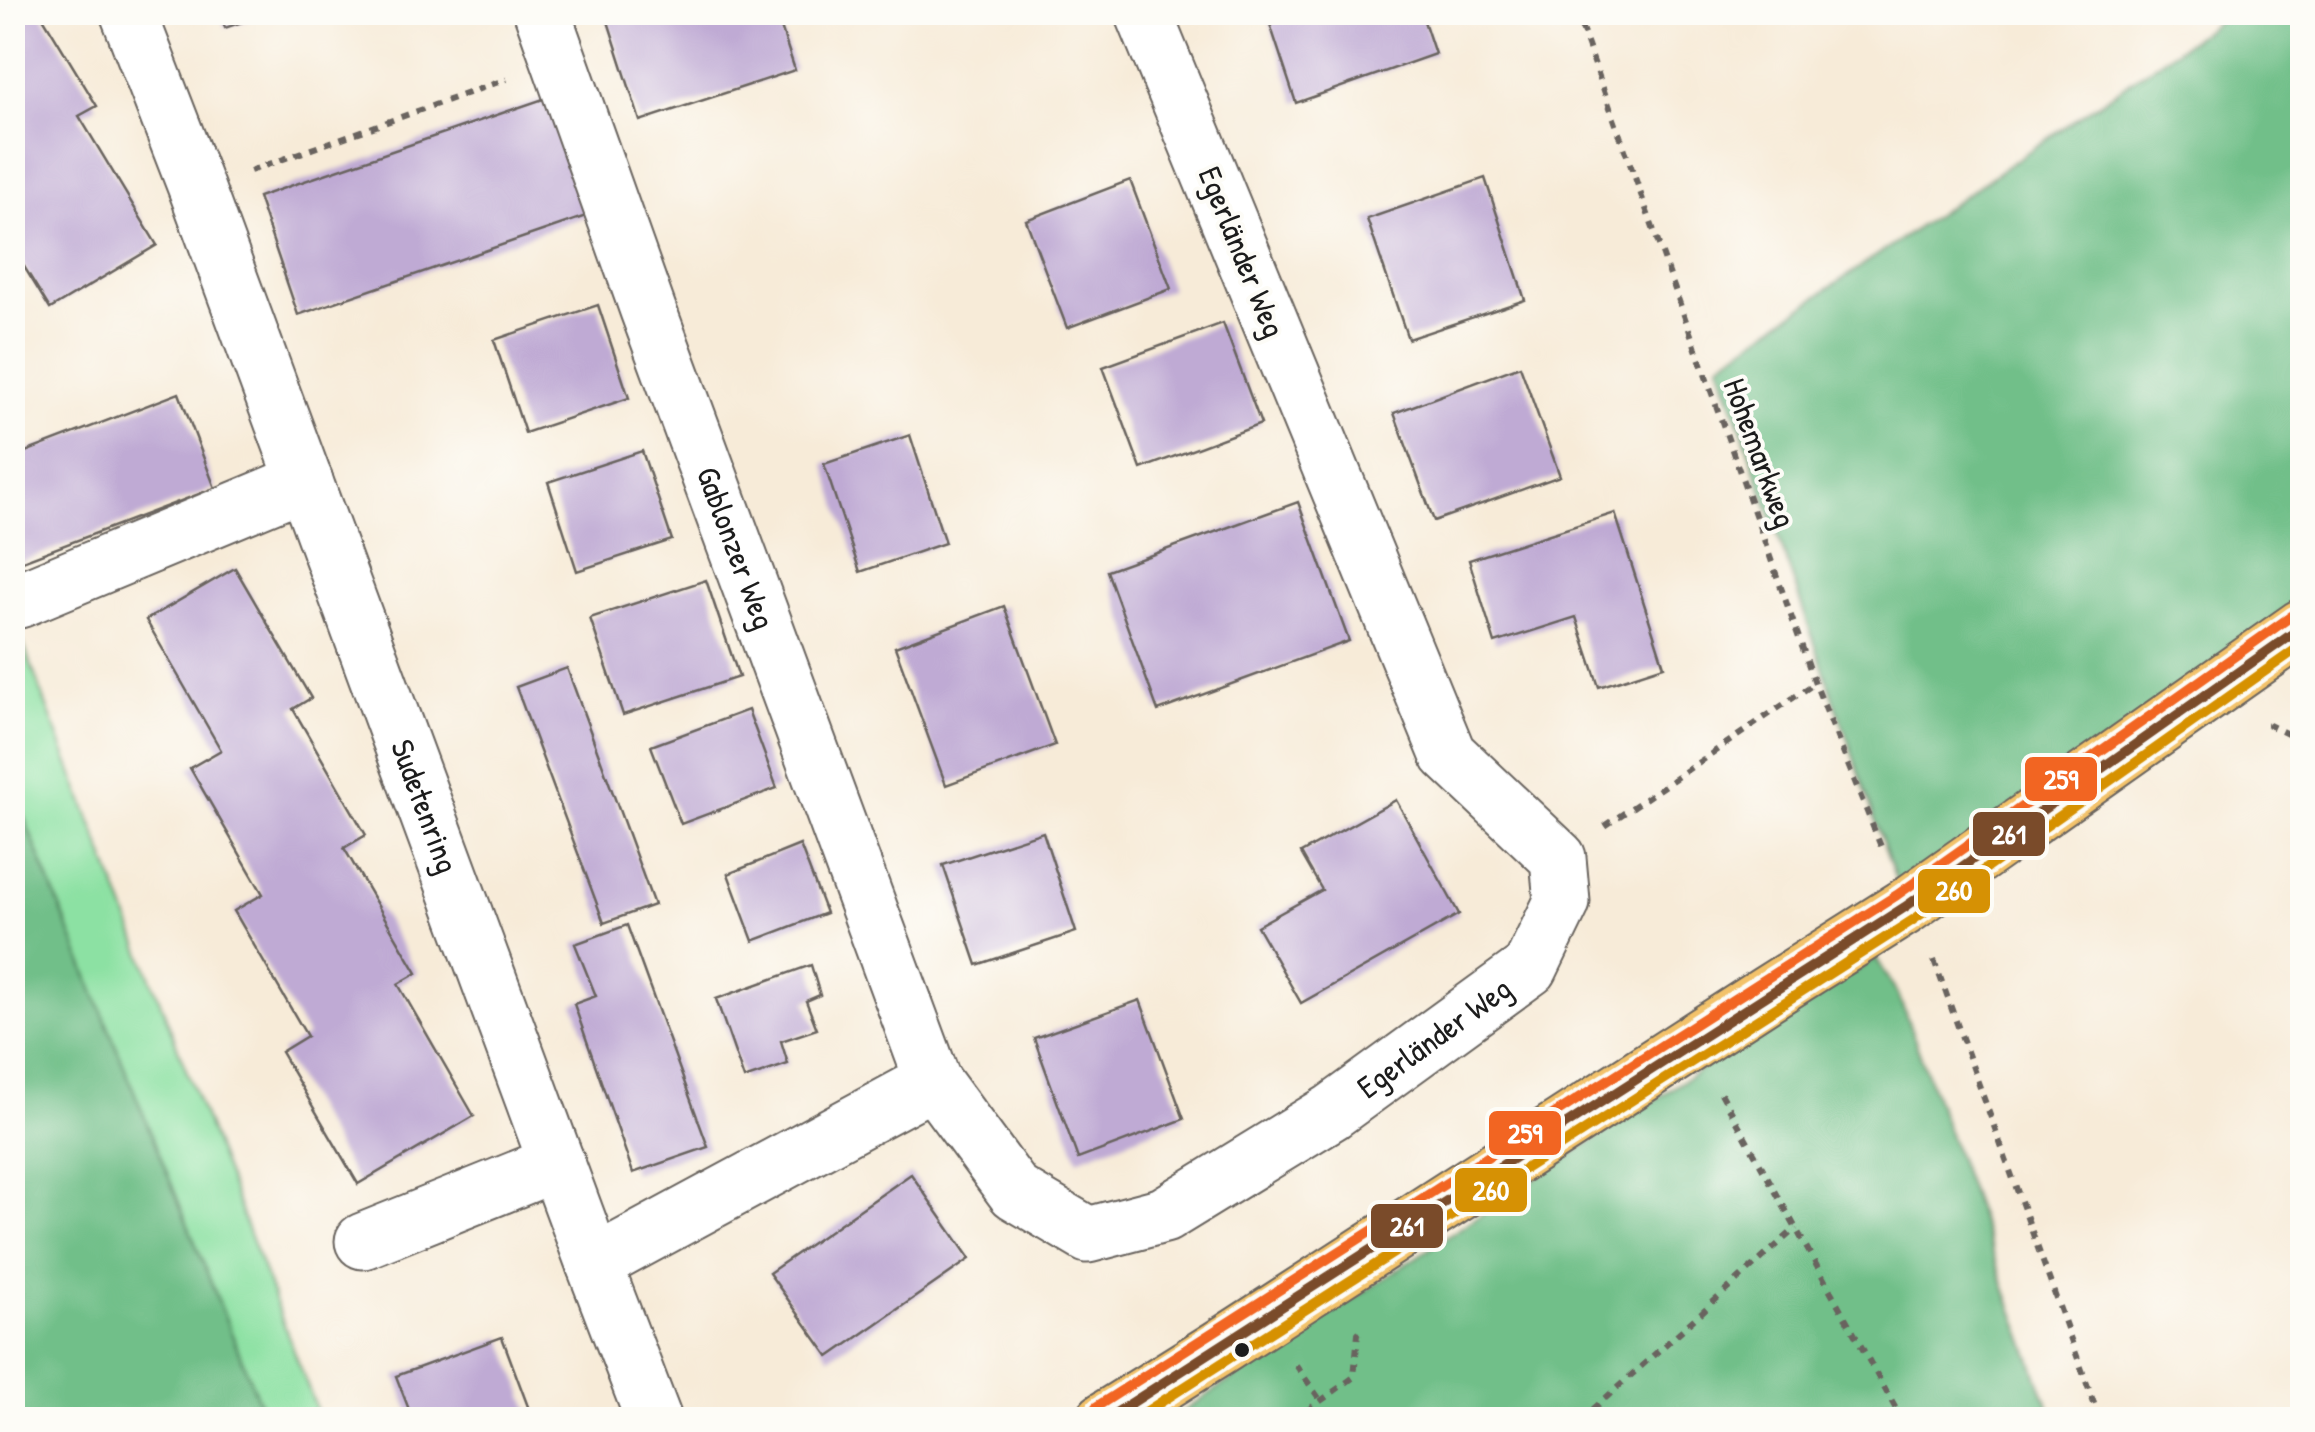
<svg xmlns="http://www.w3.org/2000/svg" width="2315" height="1432" font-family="'Patrick Hand',sans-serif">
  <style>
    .green { fill: #8ce1a3; stroke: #547e60; stroke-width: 2.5 }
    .forest { fill: #71bf89; stroke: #466e52; stroke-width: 2.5 }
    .building { fill: #bfaad4 }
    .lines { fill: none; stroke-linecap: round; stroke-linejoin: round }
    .minor-casing { stroke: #69645e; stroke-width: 59 }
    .major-casing { stroke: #69645e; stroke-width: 59 }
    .path { stroke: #69645e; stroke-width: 6; stroke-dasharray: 8 8; stroke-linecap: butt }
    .minor { stroke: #fff; stroke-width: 55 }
    .major { stroke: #f3c26a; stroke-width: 55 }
    .bus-1-casing { stroke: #fdfcf7; stroke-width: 18 }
    .bus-2-casing { stroke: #fdfcf7; stroke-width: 18 }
    .bus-3-casing { stroke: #fdfcf7; stroke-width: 18 }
    .bus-1 { stroke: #7a4b2a; stroke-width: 10 }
    .bus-2 { stroke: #d69104; stroke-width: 10 }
    .bus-3 { stroke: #f26522; stroke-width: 10 }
    .bus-dot { fill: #1c1c1c; stroke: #fdfcf7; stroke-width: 4 }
    .labels { text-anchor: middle; stroke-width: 8; stroke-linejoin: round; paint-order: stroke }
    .street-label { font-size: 32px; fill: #1c1c1c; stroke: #fdfcf7 }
    .line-badge { stroke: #fdfcf7; stroke-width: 4 }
    .badge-label { font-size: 28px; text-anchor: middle; font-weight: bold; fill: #fff }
  </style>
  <rect width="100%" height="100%" fill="#fdfcf7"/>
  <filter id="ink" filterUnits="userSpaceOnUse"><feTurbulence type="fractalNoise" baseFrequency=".01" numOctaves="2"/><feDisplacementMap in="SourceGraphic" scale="20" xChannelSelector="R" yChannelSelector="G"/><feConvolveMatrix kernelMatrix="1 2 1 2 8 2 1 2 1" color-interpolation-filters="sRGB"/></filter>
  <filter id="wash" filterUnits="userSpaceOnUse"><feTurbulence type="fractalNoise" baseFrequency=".0048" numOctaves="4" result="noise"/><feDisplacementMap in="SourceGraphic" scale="40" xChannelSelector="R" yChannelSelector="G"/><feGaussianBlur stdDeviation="2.25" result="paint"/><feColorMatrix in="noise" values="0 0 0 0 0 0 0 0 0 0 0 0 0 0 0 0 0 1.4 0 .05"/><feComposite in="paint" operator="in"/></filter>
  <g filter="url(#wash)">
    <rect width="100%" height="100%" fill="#f7ebd8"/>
    <path class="green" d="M13,618l307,801h-307z"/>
    <g class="forest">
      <path d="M2230,13h72v614l-397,280 -186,-543z"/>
      <path d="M12,790h1l253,629h-253z"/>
      <path d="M1876,958l22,36 155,425 -883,1 572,-378z"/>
    </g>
    <g id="blocks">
      <g class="building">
        <path d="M12,12h28l57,94 -18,10 78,129 -107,64 -38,-62z"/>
        <path d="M220,12h48v1l-43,15z"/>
        <path d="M605,12h171l19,58 -155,51z"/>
        <path d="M1266,12h155l14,42 -139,49z"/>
        <path d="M549,97l40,118 -291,100 -40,-118z"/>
        <path d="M1485,178l40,122 -117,39 -41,-120z"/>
        <path d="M1130,180l41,109 -104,39 -41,-108z"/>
        <path d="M598,305l31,93 -104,35 -31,-93z"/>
        <path d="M1223,323l38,101 -120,45 -38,-102z"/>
        <path d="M1520,366l40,110 -126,45 -40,-108z"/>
        <path d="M179,393l36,95 -203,77v-108z"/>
        <path d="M910,435l35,108 -85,29 -36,-108z"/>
        <path d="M642,451l30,89 -95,31 -29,-89z"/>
        <path d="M1298,502l51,139 -191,70 -51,-140z"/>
        <path d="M1615,513l49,153 -65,21 -23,-70 -81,26 -26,-83z"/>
        <path d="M235,568l76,130 -18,11 73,126 -22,13 73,125 -19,11 76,132 -116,68 -77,-132 26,-16 -73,-125 29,-17 -73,-126 31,-18 -75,-130z"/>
        <path d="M706,580l33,97 -116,38 -33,-97z"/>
        <path d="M1004,606l51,139 -109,40 -51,-138z"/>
        <path d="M567,668l87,237 -50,18 -88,-236z"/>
        <path d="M748,710l29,78 -96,36 -30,-78z"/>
        <path d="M1396,800l63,114 -158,89 -44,-77 65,-36 -21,-37z"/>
        <path d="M1043,832l33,100 -99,33 -34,-100z"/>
        <path d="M800,845l26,68 -73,28 -25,-67z"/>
        <path d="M627,925l81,222 -75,26 -59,-169 22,-8 -21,-52z"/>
        <path d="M811,965l9,30 -14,6 11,28 -36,12 7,23 -44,15 -28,-80z"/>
        <path d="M1140,1000l44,119 -106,40 -44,-121z"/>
        <path d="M911,1174l59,85 -141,98 -60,-84z"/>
        <path d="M502,1337l31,83h-120l-17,-44z"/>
      </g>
    </g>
  </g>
  <g filter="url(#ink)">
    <use href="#blocks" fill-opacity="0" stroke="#69645e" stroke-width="2.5"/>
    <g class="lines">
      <defs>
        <g id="minor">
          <path id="s1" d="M128,12l69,178 397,1074 60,156"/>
          <path id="s2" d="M542,12l106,298 285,771"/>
          <path d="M19,600l286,-119"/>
          <path d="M363,1241l194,-78"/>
          <path id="s3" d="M594,1264l339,-183 82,111 73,43 76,-20 168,-103 198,-144 32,-66 -4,-44 -110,-104 -305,-742"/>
        </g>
        <path id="major" d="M1104,1420l115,-72 548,-354 138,-87 397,-280"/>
      </defs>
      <use href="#minor" class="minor-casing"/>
      <use href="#major" class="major-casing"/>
      <g class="path">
        <path d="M1576,12l239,671 67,166"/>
        <path d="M250,171l257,-92"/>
        <path d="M2267,724l35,17"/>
        <path d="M1605,826l210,-143"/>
        <path d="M1934,960l166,460"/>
        <path d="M1721,1093l181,327"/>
        <path d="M1296,1365l25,36"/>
        <path d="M1294,1420l60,-43 4,-44 4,-3"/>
        <path d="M1581,1420l215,-192"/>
      </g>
      <use href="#minor" class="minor"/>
      <use href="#major" class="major"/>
      <defs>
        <path id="bus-1" d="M1105,1420l800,-513 397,-280"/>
        <path id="bus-2" d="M1133,1420l780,-500 389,-275"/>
        <path id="bus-3" d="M1096,1407l801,-512 396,-280"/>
      </defs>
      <use href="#bus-1" class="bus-1-casing"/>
      <use href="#bus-2" class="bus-2-casing"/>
      <use href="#bus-3" class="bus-3-casing"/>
      <use href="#bus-1" class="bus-1"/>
      <use href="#bus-2" class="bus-2"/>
      <use href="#bus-3" class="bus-3"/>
    </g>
  </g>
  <circle class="bus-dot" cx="1242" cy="1350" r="9"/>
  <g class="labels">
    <g class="street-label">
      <text transform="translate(1242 252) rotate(68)" y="11">Egerländer Weg</text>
      <text transform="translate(1760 453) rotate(70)" y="11">Hohemarkweg</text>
      <text dy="11" stroke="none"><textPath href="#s2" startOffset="570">Gablonzer Weg</textPath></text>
      <text dy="11" stroke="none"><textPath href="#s1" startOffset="848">Sudetenring</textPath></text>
      <text dy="11" stroke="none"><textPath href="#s3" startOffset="1010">Egerländer Weg</textPath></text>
    </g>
  </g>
  <g class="line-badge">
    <rect x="2023" y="755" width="76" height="48" rx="10" fill="#f26522"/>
    <rect x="1971" y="810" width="76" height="48" rx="10" fill="#7a4b2a"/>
    <rect x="1916" y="867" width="76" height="48" rx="10" fill="#d69104"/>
    <rect x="1487" y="1109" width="76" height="48" rx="10" fill="#f26522"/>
    <rect x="1453" y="1166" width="76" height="48" rx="10" fill="#d69104"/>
    <rect x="1369" y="1202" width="76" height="48" rx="10" fill="#7a4b2a"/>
  </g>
  <g class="badge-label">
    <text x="2061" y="789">259</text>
    <text x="2009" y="844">261</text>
    <text x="1954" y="900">260</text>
    <text x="1525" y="1143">259</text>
    <text x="1491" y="1200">260</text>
    <text x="1407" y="1236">261</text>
  </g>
  <rect width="2315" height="1432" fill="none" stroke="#fdfcf7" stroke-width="50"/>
</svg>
